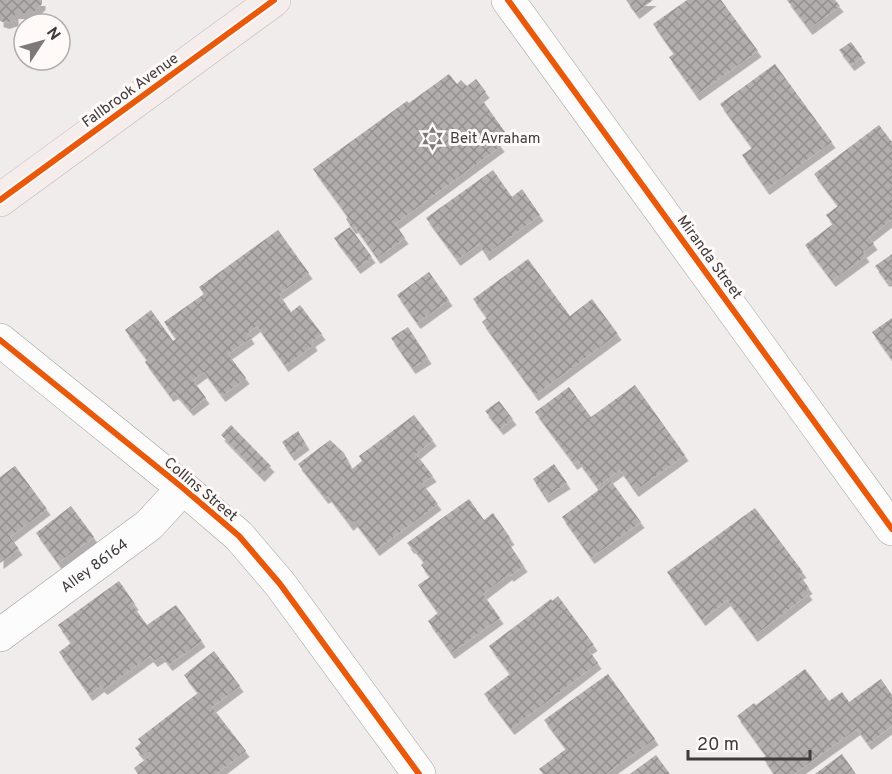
<svg xmlns="http://www.w3.org/2000/svg" width="892" height="774" font-family="Overpass,sans-serif">
  <style>
    .building { fill: url(#building-cross-hatch); filter: url(#shadow) }
    .lines { fill: none; stroke-linecap: round; stroke-linejoin: round }
    .minor-casing { stroke: #a5a1a1; stroke-width: 34 }
    .major-casing { stroke: #c4b7b4; stroke-width: 34 }
    .minor { stroke: #fdfcfc; stroke-width: 33 }
    .major { stroke: #f4edeb; stroke-width: 33 }
    .cycleway-casing { stroke: #fff9f8; stroke-width: 10 }
    .cycleway { stroke: #e8590c; stroke-width: 6 }
    .labels { text-anchor: middle; stroke-width: 6; stroke-linejoin: round; paint-order: stroke }
    .street-label { font-size: 15px; fill: #3f3b3b; stroke: #fff9f8 }
    .poi-label { font-size: 15px; fill: #3f3b3b; stroke: #fff9f8; text-anchor: start }
  </style>
  <defs>
    <pattern id="building-cross-hatch" width="8" height="8" patternUnits="userSpaceOnUse" patternTransform="scale(1.5)"><rect width="8" height="8" fill="#b2aeae"/><path d="M0 0l8 8M0 8l8-8" fill="none" stroke="#928f8f"/></pattern>
    <filter id="shadow"><feDropShadow dx="3.5" dy="6" stdDeviation="0" flood-color="#0004"/></filter>
  </defs>
  <rect width="100%" height="100%" fill="#f1ecec"/>
  <g class="building">
    <path d="M0,0h42v4l-9,9h-18v7l-9,3 -6,-2z"/>
    <path d="M626,0h27l-17,13z"/>
    <path d="M687,0h34l37,51 -62,44 -27,-38 5,-3 -21,-30z"/>
    <path d="M787,0h48l5,6 -31,23z"/>
    <path d="M851,42l11,15 -11,8 -12,-15z"/>
    <path d="M775,64l57,78 -66,47 -24,-34 10,-7 -32,-44z"/>
    <path d="M449,74l8,10 4,-4 6,6 9,-7 10,13 -6,5 25,35 -9,7 5,7 -106,78 10,14 -28,20 -22,-31 -3,1 -6,-9 2,-2 -35,-48 94,-68 2,2z"/>
    <path d="M879,125l13,17v77l-23,18 5,7 -11,8 3,4 -34,25 -27,-36 28,-21 -7,-9 12,-9 -24,-32z"/>
    <path d="M493,170l19,27 10,-8 18,26 -54,40 -7,-11 -22,16 -31,-42z"/>
    <path d="M350,227l22,30 -15,11 -23,-30z"/>
    <path d="M278,230l31,43 -30,21 12,18 9,-7 22,29 -10,7 2,4 -29,21 -28,-40 -9,7 3,5 -23,16 18,24 -24,18 -18,-24 -11,8 13,18 -16,12 -15,-17 -5,3 -25,-34 2,-2 -22,-30 26,-20 22,31 3,-2 -12,-17 40,-28 -5,-7z"/>
    <path d="M892,254v31l-4,-5 -2,1 -11,-15z"/>
    <path d="M528,259l42,57 22,-17 26,35 -83,61 -53,-73 5,-4 -14,-19z"/>
    <path d="M429,272l20,28 -32,23 -20,-28z"/>
    <path d="M892,318v42l-20,-28z"/>
    <path d="M408,327l20,31 -16,10 -21,-30z"/>
    <path d="M635,385l50,70 -50,36 -15,-21 -23,17 -19,-26 -4,3 -39,-52 34,-25 22,30z"/>
    <path d="M499,401l14,18 -13,10 -15,-18z"/>
    <path d="M414,415l19,25 -17,14 17,22 -11,7 16,21 -62,46 -22,-29 -4,4 -22,-29 -3,2 -27,-34 32,-24 14,13 8,16 10,-8 -3,-5z"/>
    <path d="M231,425l40,41 -10,10 -40,-41z"/>
    <path d="M298,431l8,13 -15,11 -9,-13z"/>
    <path d="M554,464l13,19 -22,14 -12,-18z"/>
    <path d="M15,466l32,43 -37,28 9,12 -19,14v-86z"/>
    <path d="M611,481l30,41 -50,36 -29,-41z"/>
    <path d="M469,499l15,21 9,-7 18,26 -4,2 17,25 -14,10 -1,-2 -26,20 17,24 -49,35 -23,-32 10,-8 -20,-28 12,-8 -9,-12 3,-3 -12,-15 -1,1 -4,-5z"/>
    <path d="M71,506l23,31 -36,26 -22,-30z"/>
    <path d="M755,508l48,64 -4,2 10,14 -3,2 3,4 -55,42 -27,-36 -25,20 -35,-48z"/>
    <path d="M119,581l16,23 -2,2 14,19 29,-20 26,36 -33,24 -7,-9 -8,5 -4,-5 -46,33 -3,-3 -12,9 -30,-43 12,-9 -13,-18z"/>
    <path d="M558,596l36,49 -6,4 10,14 -87,66 -27,-35 26,-20 -21,-28 62,-47 1,2z"/>
    <path d="M214,651l26,35 -28,21 34,44 -30,23h-78l-4,-6 17,-13 -3,-3 -6,4 -7,-8 6,-5 -3,-4 60,-46 -14,-18z"/>
    <path d="M805,669l24,32 13,-9 7,10 32,-23 11,16v31l-24,18 -11,-15 -63,45h-20l-11,-16 3,-2 -29,-40 17,-13 2,2z"/>
    <path d="M608,674l47,65 -49,35h-63l-4,-5 27,-20 -22,-29z"/>
    <path d="M842,754l14,20h-41z"/>
    <path d="M656,755l14,19h-40z"/>
  </g>
  <g class="lines">
    <defs>
      <g id="minor">
        <path d="M508,0l384,529"/>
        <path d="M0,340l183,148 56,48 41,48 139,190"/>
        <path id="s1" d="M0,635l149,-110 34,-37"/>
      </g>
      <path id="major" d="M0,200l274,-200"/>
    </defs>
    <use href="#minor" class="minor-casing"/>
    <use href="#major" class="major-casing"/>
    <use href="#minor" class="minor"/>
    <use href="#major" class="major"/>
    <defs>
      <g id="cycleway">
        <path d="M508,0l384,529"/>
        <path d="M0,200l274,-200"/>
        <path d="M0,340l183,148 56,48 41,48 139,190"/>
      </g>
    </defs>
    <use href="#cycleway" class="cycleway-casing"/>
    <use href="#cycleway" class="cycleway"/>
  </g>
  <defs>
    <symbol id="synagogue-bare" viewBox="-9 -9 18 18"><path d="M0-6.5L5.6 3.2H-5.6ZM0 6.5L5.6-3.2H-5.6Z" fill="#7d7979" stroke="#fff9f8" stroke-width="2.5" paint-order="stroke"/></symbol>
  </defs>
  <g fill-rule="evenodd">
    <use href="#synagogue-bare" x="416" y="122" width="33" height="33"/>
  </g>
  <g class="labels">
    <g class="street-label">
      <text transform="translate(130 90) rotate(-36)" y="5">Fallbrook Avenue</text>
      <text transform="translate(710 257) rotate(54)" y="5">Miranda Street</text>
      <text transform="translate(201 489) rotate(40)" y="5">Collins Street</text>
      <text dy="5" stroke="none"><textPath href="#s1" startOffset="117">Alley 86164</textPath></text>
    </g>
    <g class="poi-label">
      <text x="450" y="143">Beit Avraham</text>
    </g>
  </g>
  <g transform="translate(42 42) rotate(54)"><circle r="28" fill="#fff9f8" stroke="#b2adac" stroke-width="1.5"/>
  <path d="M0-4.5L10 22L0 15L-10 22Z" fill="#7d7979"/>
  <text y="-9" font-size="16" font-weight="bold" text-anchor="middle" fill="#3f3b3b">N</text>
  </g>
  <path d="M688 750v9h122v-9" fill="none" stroke="#3f3b3b" stroke-width="3"/>
  <text x="697" y="750" font-size="18" fill="#3f3b3b" stroke="#fff9f8" stroke-width="4.5" paint-order="stroke">20 m</text>
</svg>
